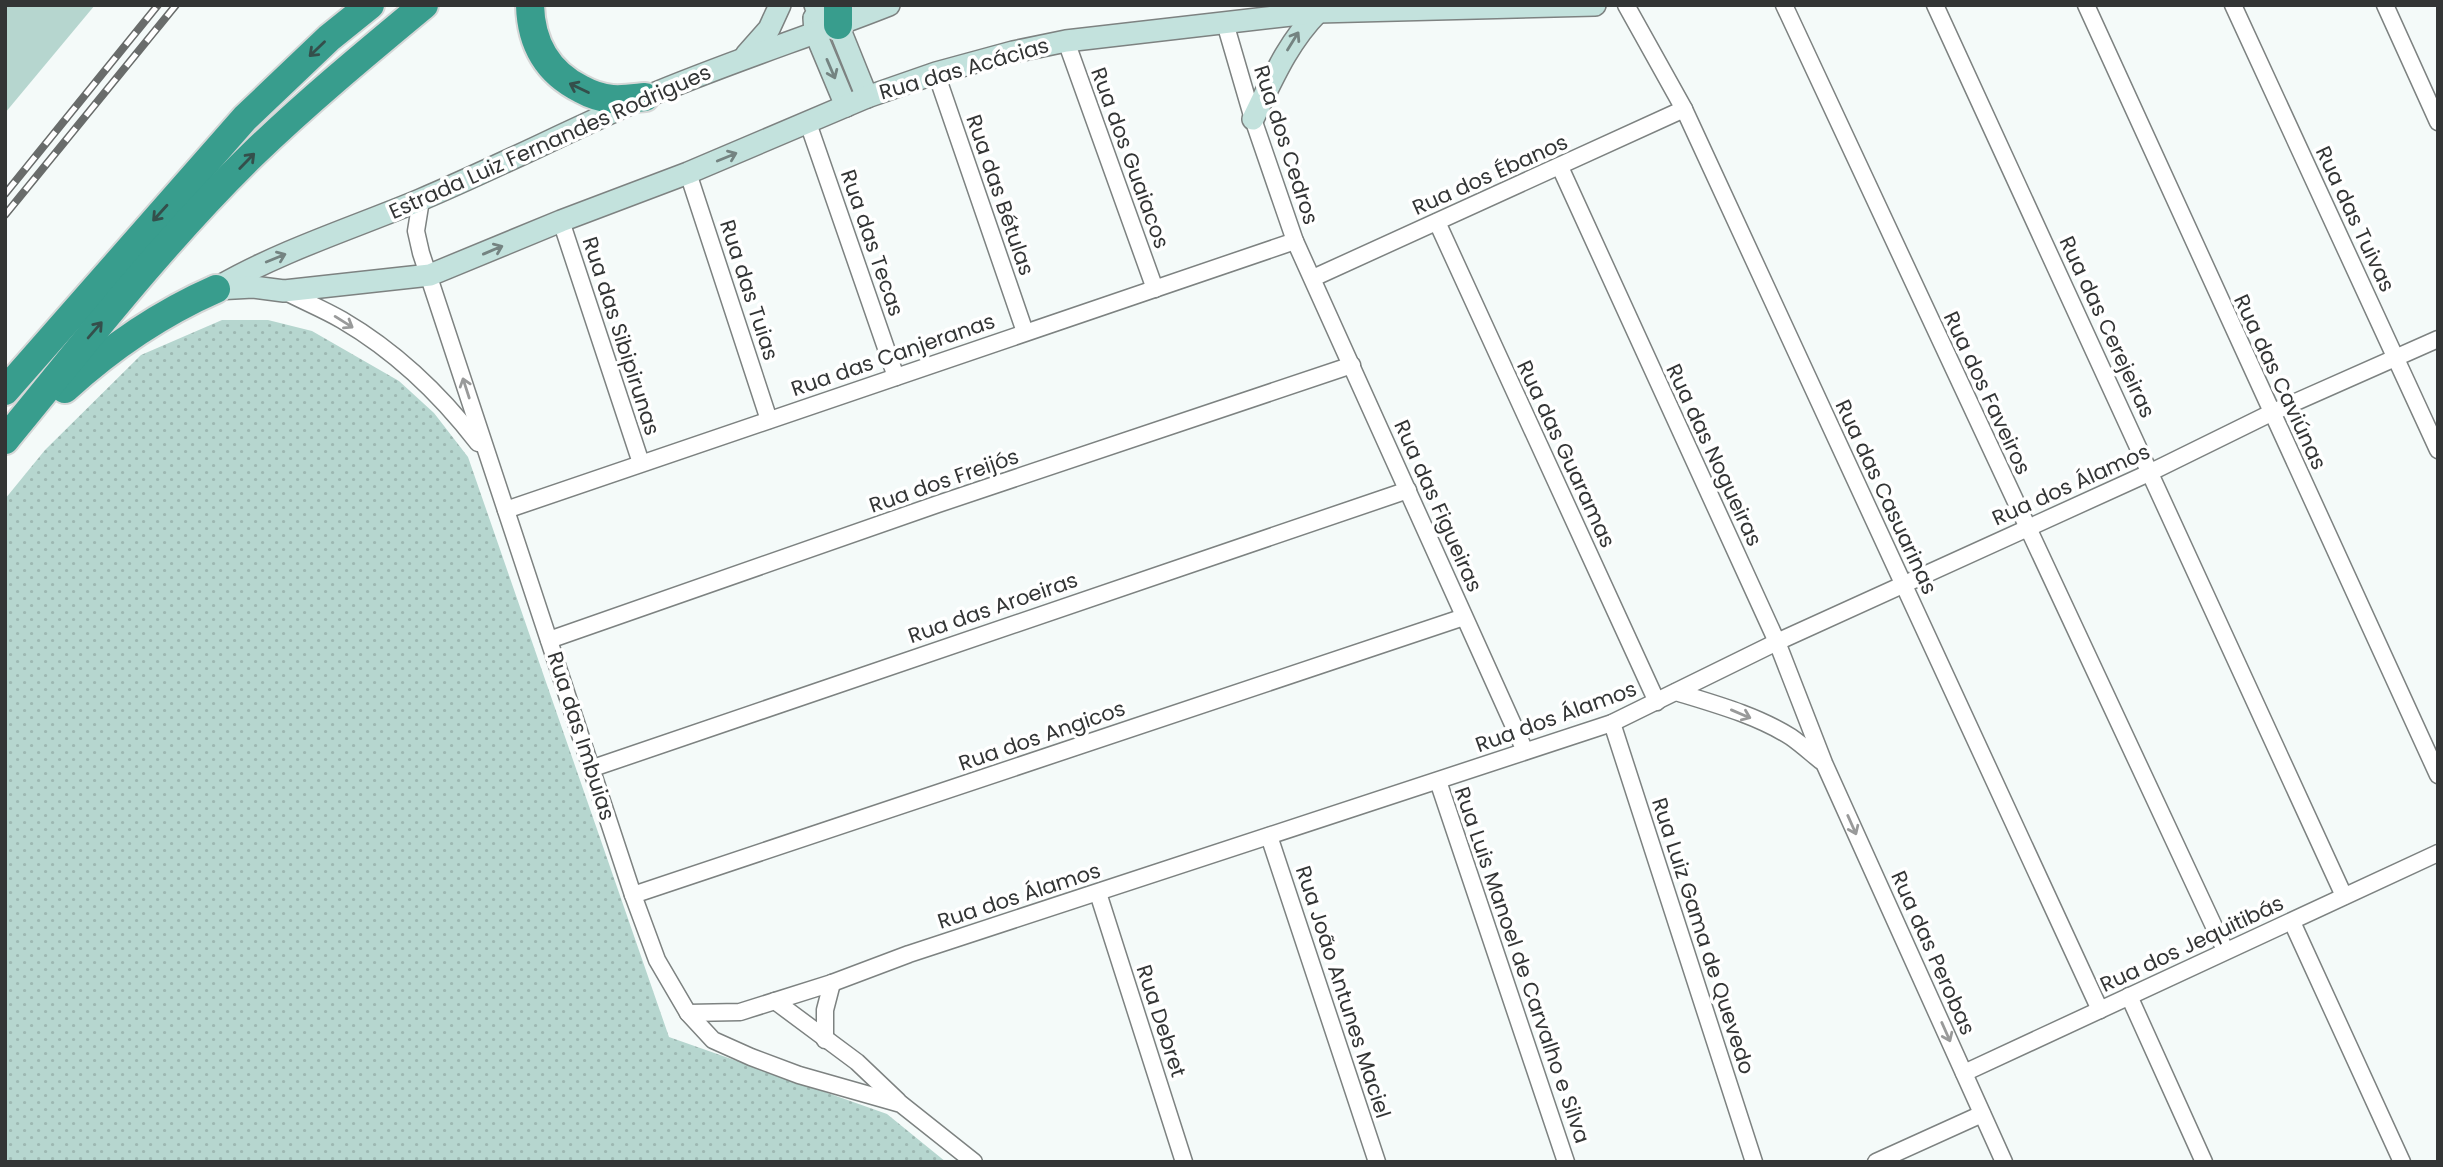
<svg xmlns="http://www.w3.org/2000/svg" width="2443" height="1167" font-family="Poppins,sans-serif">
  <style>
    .green { fill: #b6d6cf }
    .park { fill: url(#park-dots) }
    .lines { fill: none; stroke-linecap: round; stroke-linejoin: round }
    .street-casing { stroke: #7d8281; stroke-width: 19 }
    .secondary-casing { stroke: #7d8281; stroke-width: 24 }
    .highway-casing { stroke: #d6d7d7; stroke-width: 32 }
    .street { stroke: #fff; stroke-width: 16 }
    .secondary { stroke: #c3e2dd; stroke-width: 21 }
    .highway { stroke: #389d8d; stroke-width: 28 }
    .rail-casing { stroke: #696c6b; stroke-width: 8 }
    .rail { stroke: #fff; stroke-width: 5; stroke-dasharray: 16; stroke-linecap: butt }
    .oneway { stroke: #748381 }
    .oneway2 { stroke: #344f4b }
    .oneway3 { stroke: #999a9a }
    .labels { text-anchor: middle; stroke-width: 7; stroke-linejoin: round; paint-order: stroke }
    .street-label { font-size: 21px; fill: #333535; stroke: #fff }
  </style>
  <defs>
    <pattern id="park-dots" width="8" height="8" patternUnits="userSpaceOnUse" patternTransform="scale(1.75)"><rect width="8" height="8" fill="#b6d6cf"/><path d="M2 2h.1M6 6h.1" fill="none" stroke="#9db8b2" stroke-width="1.8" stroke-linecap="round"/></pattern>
  </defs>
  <rect width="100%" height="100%" fill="#f4faf9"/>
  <path class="green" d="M5,5h90l-90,108z"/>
  <path class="park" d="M222,320h46l44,11 87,50 35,32 34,44 201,580 218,77 59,48h-941v-663l40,-49 96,-95z"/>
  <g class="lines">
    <defs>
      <g id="street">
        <path d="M1626,5l58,104 416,901"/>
        <path d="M1784,5l441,945"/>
        <path d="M1935,5l409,891"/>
        <path d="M2086,5l352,770"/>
        <path d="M2233,5l205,445"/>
        <path d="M2385,5l53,117"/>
        <path d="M1225,23l28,96 42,122 230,510"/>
        <path d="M1066,41l89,248"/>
        <path d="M936,73l89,259"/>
        <path d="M808,123l88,254"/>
        <path d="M1560,167l217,475 47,121 180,399"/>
        <path d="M688,173l81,247"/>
        <path d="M421,200l-5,31 5,22 212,642 24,65 31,53 25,27 38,17 48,18 102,29 73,58"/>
        <path d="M561,221l80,242"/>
        <path d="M1437,222l220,480"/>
        <path d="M1313,278l371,-169"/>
        <path d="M284,291c19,10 39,18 58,29 53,31 99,75 136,123"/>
        <path d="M506,510l789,-269"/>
        <path d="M549,640l389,-136 414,-139"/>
        <path d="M1676,692c39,12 80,23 115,45 10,7 20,16 30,24"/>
        <path d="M1612,723l142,439"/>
        <path d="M593,768l815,-278"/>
        <path d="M1438,781l128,381"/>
        <path d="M1269,836l108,326"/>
        <path d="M1098,893l86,269"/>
        <path d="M633,895l831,-278"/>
        <path d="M2292,922l110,240"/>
        <path d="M2129,996l75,166"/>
        <path d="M775,1001l82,61 41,39"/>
        <path d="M688,1013l52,-1 92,-29 77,-29 703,-231 165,-81 374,-170 120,-59 167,-74"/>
        <path d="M825,1040v-30l7,-27"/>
        <path d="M1964,1073c158,-74 316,-147 474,-220"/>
        <path d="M1876,1162l106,-48"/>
      </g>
      <g id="secondary">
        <path d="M815,5l23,20 29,72"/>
        <path d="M814,18l1,14 31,74"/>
        <path d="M746,55l23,-26 11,-24"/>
        <path d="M1253,119c19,-39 35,-77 65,-107"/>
        <path d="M220,286c63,-36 133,-58 200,-86 76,-32 150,-70 226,-103 80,-34 162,-60 243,-92"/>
        <path d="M216,289l37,-2 31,4 146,-16 131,-54 127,-48 179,-76 69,-24 77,-21 53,-11 252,-29 277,-7"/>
      </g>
      <g id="highway">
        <path d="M530,5c1,38 17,67 51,84 9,5 21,9 31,10 11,1 23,-1 33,-2"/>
        <path d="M838,25v-20"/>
        <path d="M65,389c46,-42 94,-75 151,-100"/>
        <path d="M5,391l240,-273 84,-80 41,-33"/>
        <path d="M5,440c78,-95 159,-199 247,-285 55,-53 113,-101 172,-150"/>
      </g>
    </defs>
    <use href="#street" class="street-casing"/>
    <use href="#secondary" class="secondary-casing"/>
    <use href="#highway" class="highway-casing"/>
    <use href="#street" class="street"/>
    <use href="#secondary" class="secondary"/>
    <use href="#highway" class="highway"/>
    <defs>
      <g id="rail">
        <path d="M5,194l153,-189"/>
        <path d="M5,215l171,-210"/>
      </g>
    </defs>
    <use href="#rail" class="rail-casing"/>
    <use href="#rail" class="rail"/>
  </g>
  <defs><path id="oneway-shaft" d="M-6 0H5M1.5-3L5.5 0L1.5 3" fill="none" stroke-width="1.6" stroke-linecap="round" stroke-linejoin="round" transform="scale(1.75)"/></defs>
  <g class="oneway">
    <use href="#oneway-shaft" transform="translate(1293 41) rotate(-58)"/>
    <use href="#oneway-shaft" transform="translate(831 69) rotate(67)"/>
    <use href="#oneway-shaft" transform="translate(727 157) rotate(-22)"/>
    <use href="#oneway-shaft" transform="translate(493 250) rotate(-23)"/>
    <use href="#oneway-shaft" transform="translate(276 258) rotate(-22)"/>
  </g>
  <g class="oneway2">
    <use href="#oneway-shaft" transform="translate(317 49) rotate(136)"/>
    <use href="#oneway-shaft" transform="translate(579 88) rotate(-154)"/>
    <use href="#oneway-shaft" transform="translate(247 161) rotate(-46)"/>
    <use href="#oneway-shaft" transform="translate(160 213) rotate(132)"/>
    <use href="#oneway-shaft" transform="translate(95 330) rotate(-49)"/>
  </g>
  <g class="oneway3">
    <use href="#oneway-shaft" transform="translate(344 322) rotate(32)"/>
    <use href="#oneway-shaft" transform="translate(466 388) rotate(-108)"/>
    <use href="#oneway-shaft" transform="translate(1741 714) rotate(23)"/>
    <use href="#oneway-shaft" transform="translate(1852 825) rotate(66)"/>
    <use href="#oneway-shaft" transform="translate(1946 1032) rotate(66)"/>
  </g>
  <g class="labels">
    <g class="street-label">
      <text transform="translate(964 69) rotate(-16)" y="7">Rua das Acácias</text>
      <text transform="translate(550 142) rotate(-24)" y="7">Estrada Luiz Fernandes Rodrigues</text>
      <text transform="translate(1286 145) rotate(72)" y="7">Rua dos Cedros</text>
      <text transform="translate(1130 158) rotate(70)" y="7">Rua dos Guaiacos</text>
      <text transform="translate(1490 175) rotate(-24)" y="7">Rua dos Ébanos</text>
      <text transform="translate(1000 195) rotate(71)" y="7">Rua das Bétulas</text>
      <text transform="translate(2355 219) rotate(65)" y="7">Rua das Tuivas</text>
      <text transform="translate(872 243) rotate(71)" y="7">Rua das Tecas</text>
      <text transform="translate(749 290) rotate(72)" y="7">Rua das Tuias</text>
      <text transform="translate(2107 327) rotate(65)" y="7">Rua das Cerejeiras</text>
      <text transform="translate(621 336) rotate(72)" y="7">Rua das Sibipirunas</text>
      <text transform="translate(893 355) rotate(-19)" y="7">Rua das Canjeranas</text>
      <text transform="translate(2280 382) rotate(65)" y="7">Rua das Caviúnas</text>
      <text transform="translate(1987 393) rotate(65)" y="7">Rua dos Faveiros</text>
      <text transform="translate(1566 454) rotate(65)" y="7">Rua das Guaramas</text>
      <text transform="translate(1714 455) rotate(65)" y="7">Rua das Nogueiras</text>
      <text transform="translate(944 481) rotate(-19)" y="7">Rua dos Freijós</text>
      <text transform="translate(2071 485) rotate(-24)" y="7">Rua dos Álamos</text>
      <text transform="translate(1886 497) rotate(65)" y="7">Rua das Casuarinas</text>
      <text transform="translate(1438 506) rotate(66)" y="7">Rua das Figueiras</text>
      <text transform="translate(993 608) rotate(-19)" y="7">Rua das Aroeiras</text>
      <text transform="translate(1556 717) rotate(-20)" y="7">Rua dos Álamos</text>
      <text transform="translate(581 736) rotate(72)" y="7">Rua das Imbuias</text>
      <text transform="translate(1042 736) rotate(-19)" y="7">Rua dos Angicos</text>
      <text transform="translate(1019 896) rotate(-18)" y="7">Rua dos Álamos</text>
      <text transform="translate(1703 936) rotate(72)" y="7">Rua Luiz Gama de Quevedo</text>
      <text transform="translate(2192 944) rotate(-25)" y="7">Rua dos Jequitibás</text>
      <text transform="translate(1933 953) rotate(66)" y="7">Rua das Perobas</text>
      <text transform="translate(1522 965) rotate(71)" y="7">Rua Luis Manoel de Carvalho e Silva</text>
      <text transform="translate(1343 992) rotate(72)" y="7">Rua João Antunes Maciel</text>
      <text transform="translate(1161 1021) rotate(72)" y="7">Rua Debret</text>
    </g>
  </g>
  <rect width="2443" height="1167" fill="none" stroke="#333535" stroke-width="14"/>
</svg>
